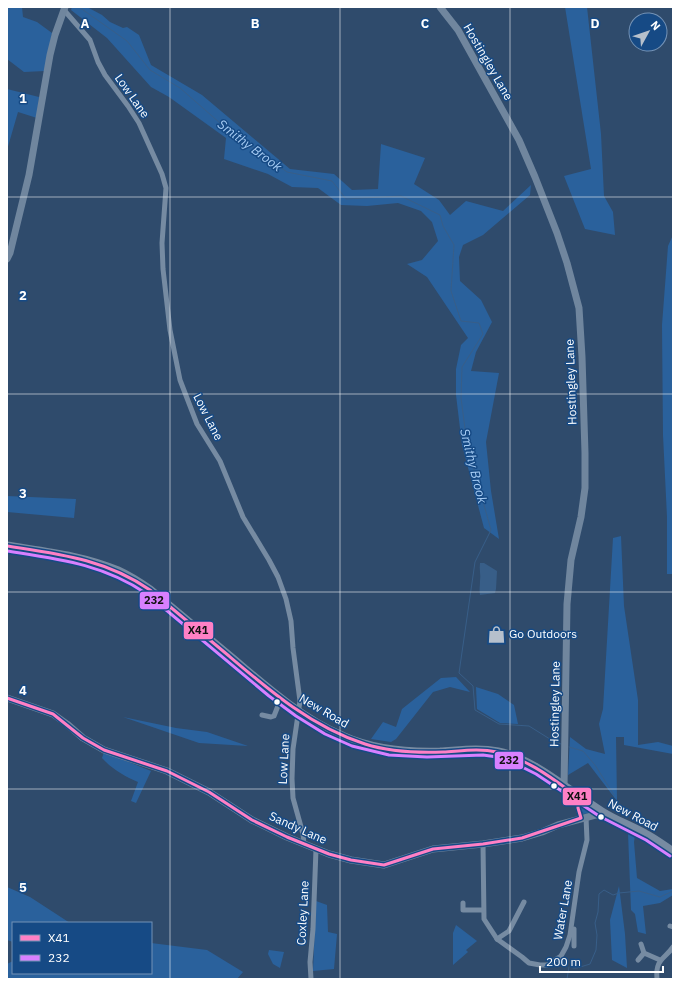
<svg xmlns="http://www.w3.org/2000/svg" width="680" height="986" font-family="'IBM Plex Sans',sans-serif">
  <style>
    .green { fill: #2a619c }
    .water { fill: #385e88 }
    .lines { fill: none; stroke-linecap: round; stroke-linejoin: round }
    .stream { stroke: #385e88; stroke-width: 1 }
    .street { stroke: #768ba2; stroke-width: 5 }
    .secondary { stroke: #70869e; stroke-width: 7 }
    .highway { stroke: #778ba2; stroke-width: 9 }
    .bus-1-casing { stroke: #164a85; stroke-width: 6 }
    .bus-2-casing { stroke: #164a85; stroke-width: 6 }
    .bus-1 { stroke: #ff80c5; stroke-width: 3 }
    .bus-2 { stroke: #d880ff; stroke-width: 3 }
    .grid { fill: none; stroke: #fff; stroke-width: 1; stroke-opacity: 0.55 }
    .bus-dot { fill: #fff; stroke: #164a85; stroke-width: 1.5 }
    .labels { text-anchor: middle; stroke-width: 3; stroke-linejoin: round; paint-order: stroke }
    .street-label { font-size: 12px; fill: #fff; stroke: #164a85 }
    .poi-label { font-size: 12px; fill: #fff; stroke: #164a85; text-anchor: start }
    .water-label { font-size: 13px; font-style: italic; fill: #a7cdf5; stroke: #164a85 }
    .grid-label { font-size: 13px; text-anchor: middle; font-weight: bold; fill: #fff; stroke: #164a85; stroke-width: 3; stroke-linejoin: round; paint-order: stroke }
    .line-badge { stroke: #164a85; stroke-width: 1.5 }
    .pale-badge-label { font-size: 11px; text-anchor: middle; font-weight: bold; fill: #111 }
  </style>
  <rect width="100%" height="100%" fill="#2f4b6c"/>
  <g class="green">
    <path d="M7,7h15l1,10 14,5 15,11 -7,38 -21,1 -17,-13z"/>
    <path d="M72,7h15l15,8 8,7 13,6 4,-1 12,8 12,30 51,30 88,74 44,5 18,16 26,-1 3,-45 44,14 -11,26 25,16 11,15 16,-14 37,10 28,-26 -1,10 -47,40 -20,10 -4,12 1,24 21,19 11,22 -16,30 -5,19 28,2 -13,69 5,49 8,48 -15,-11 -22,-83 -6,-50v-26l5,-24 7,-7 -41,-61 -20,-13 15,-4 16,-19 -6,-19 -11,-11 -23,-8 -31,3 -26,-1 -23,-17 -26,-1 -24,-13 -44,-15 2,-21 -57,-41 -18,-10 -44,-49 -36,-28z"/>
    <path d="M565,7h22l14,127 3,62 9,16 2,23 -30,-6 -21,-53 27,-7z"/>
    <path d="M7,89l32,8 -2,21 -19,-6 -11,38z"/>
    <path d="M673,235v339h-6v-57l-4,-82 -1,-110 6,-79z"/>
    <path d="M7,496l69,3 -2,19 -67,-6z"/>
    <path d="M621,536l3,70 14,94v45l20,-3 15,4v8l-49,-9v-8h-8l1,64 -29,-38 -20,12 2,-38 16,12 19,5 -6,-30 4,-15 10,-171z"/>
    <path d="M456,677l14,15 -20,-5 -17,5 -37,47 -5,3 -20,-3 12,-17 13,5 6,-18 39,-31z"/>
    <path d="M476,687l22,7 16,11 4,19 -18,-1 -23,-14z"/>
    <path d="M123,717l53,11 31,4 41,14 -49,-3z"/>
    <path d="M104,752l47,19 -15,32 -5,-2 7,-19c-14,-6 -26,-13 -36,-24z"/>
    <path d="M582,804l10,6v3l-9,1 -3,-8z"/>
    <path d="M628,833l7,2 -1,7 3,36 23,13 13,-2v6l-13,8 -17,3 3,28 -8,-2 -3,-18 -4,-4z"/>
    <path d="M619,886l6,48 2,34 -15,-8 -2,-40z"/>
    <path d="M7,887l23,10 40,26h-57v19l-6,-2z"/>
    <path d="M316,901l11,4 1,27 9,2 -3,35 -21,2z"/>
    <path d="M456,925l21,16 -11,9 2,2 -15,13v-32z"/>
    <path d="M151,943l56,7 36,22 -6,7h-230v-15l6,-3v12h138z"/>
    <path d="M269,950l15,2 -4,16 -7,-4 -5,-10z"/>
  </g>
  <path class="water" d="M480,563h4l13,8 -1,18 -1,4 -15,2c-1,-5 0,-9 0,-14 1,-6 -1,-12 0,-18z"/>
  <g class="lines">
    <g class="stream">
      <path d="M79,7l48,34 23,29 30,18 40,35 67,49 45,9 14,18 55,-3 39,19 3,11 11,19 -3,46 10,30 18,2 4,11 -21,33 -1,31 6,46 24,86 -16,32 -16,111 14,13 2,24 24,14 30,2 24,15 8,3"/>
      <path d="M569,747l14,4 12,14 19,30"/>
      <path d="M573,968h4l13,-4 6,-14 1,-15 -2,-12 3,-11 1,-18 5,-4 9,5 6,-2 20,-2 21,6 13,-6"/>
      <path d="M567,979l2,-12"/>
    </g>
    <g class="street">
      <path d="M64,10l26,30 8,22 7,13 23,31 11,17 23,51 4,14 -4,55 1,26 7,61 10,50 17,44 23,37 23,56 26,43 9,17 8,22 5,22 2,27 7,53 -7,48 -1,30 1,19 10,36 1,10"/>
      <path d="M262,715l9,2 3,-1 7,-18"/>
      <path d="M578,797v11l3,10"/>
      <path d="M483,844l1,75 13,20 25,18 7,6 11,2h7l14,-9 5,-9 4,-12 9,-63 8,-32 -1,-23"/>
      <path d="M463,903v7h20"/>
      <path d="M670,926l3,1"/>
      <path d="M497,939l12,-8 15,-29"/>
      <path d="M641,944l3,9 16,7"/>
      <path d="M574,946v-17"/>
      <path d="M638,960l6,-7"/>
      <path d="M311,979l-1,-17 3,-33 3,-80"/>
      <path d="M657,979c-2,-20 8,-20 16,-32"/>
    </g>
    <g class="secondary">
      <path d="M440,7l18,23 61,110 16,37 22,56 10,30 12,45 3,49 3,96v35l-4,29 -10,43 -4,44 -3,184"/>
      <path d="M7,259l3,-6 19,-78 21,-120 5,-20 10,-28"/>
      <path d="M7,698l46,16 14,10 16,14 21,12 63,21 42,21 43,28 35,17 42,17 22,6 33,5 49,-16 50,-5 39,-6 20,-6 16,-7 45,-12"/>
    </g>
    <path class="highway" d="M7,546c37,6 76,10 111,25 11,5 22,12 32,19 28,23 56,47 84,70 33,28 68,59 108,76 31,14 65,17 98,16 19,-1 39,-4 58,0 38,8 71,40 104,60 14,9 29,14 43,22 10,5 19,12 28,18"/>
    <defs>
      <path id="bus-1" d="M7,546c52,8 98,13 143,44 26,22 53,44 79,66 41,35 83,71 136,88 25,8 52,9 78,8 18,-1 36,-4 54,0 31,7 56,27 81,45v11l3,10 -59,20 -39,6 -50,5 -49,16 -33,-5 -22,-6 -42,-17 -35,-17 -43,-28 -42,-21 -63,-21 -21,-12 -30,-24 -46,-16"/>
      <path id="bus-2" d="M7,551c51,8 96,13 140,43l122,102 27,20 29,18 27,12 37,9 38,2 56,-2 14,2 13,4 26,13 63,42 47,24 24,16"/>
    </defs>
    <use href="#bus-1" class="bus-1-casing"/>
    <use href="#bus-2" class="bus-2-casing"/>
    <use href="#bus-1" class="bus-1"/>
    <use href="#bus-2" class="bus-2"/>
  </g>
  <path class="grid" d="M170,7v972M340,7v972M510,7v972M7,197h666M7,394h666M7,592h666M7,789h666"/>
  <defs>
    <symbol id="shop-bare" viewBox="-9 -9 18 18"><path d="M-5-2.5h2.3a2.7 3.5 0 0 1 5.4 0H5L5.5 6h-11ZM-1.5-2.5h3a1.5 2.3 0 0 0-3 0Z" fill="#b6c0cc" stroke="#164a85" stroke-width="2.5" paint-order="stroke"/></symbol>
  </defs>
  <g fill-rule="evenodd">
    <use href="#shop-bare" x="484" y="622" width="25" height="25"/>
  </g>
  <g class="bus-dot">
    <circle cx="277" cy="702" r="3.5"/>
    <circle cx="554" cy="786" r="3.5"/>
    <circle cx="601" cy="817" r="3.5"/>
  </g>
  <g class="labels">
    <g class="street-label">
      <text transform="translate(488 62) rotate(60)" y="4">Hostingley Lane</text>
      <text transform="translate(132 96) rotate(55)" y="4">Low Lane</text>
      <text transform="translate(571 382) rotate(-92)" y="4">Hostingley Lane</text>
      <text transform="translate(208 417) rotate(63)" y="4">Low Lane</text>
      <text transform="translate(555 704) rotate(-89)" y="4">Hostingley Lane</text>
      <text transform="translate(324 711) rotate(30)" y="4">New Road</text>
      <text transform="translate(284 759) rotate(-87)" y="4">Low Lane</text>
      <text transform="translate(633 815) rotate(28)" y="4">New Road</text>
      <text transform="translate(298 828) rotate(24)" y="4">Sandy Lane</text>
      <text transform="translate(563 910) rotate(-80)" y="4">Water Lane</text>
      <text transform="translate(303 913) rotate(-87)" y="4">Coxley Lane</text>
    </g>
    <g class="poi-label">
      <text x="509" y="638">Go Outdoors</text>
    </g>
    <g class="water-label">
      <text transform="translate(250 145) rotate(37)" y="5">Smithy Brook</text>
      <text transform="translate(474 466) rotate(76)" y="5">Smithy Brook</text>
    </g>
  </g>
  <g class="grid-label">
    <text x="85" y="28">A</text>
    <text x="255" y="28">B</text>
    <text x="425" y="28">C</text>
    <text x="595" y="28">D</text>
    <text x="23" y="103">1</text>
    <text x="23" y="300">2</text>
    <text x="23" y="498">3</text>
    <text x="23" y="695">4</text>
    <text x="23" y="892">5</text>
  </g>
  <g class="line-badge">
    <rect x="139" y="591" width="31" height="19" rx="4" fill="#d880ff"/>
    <rect x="183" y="621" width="31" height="19" rx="4" fill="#ff80c5"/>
    <rect x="494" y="751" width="30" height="19" rx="4" fill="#d880ff"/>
    <rect x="562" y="787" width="30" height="19" rx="4" fill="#ff80c5"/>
  </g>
  <g class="pale-badge-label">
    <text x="154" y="604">232</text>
    <text x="198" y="634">X41</text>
    <text x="509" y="764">232</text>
    <text x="577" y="800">X41</text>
  </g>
  <rect width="680" height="986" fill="none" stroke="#ffffff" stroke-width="16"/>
  <rect x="12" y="922" width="140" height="52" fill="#164a85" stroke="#7392b6"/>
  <rect x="20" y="935" width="20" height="6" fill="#ff80c5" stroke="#7392b6"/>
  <text x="48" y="942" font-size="12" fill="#ffffff">X41</text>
  <rect x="20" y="955" width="20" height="6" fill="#d880ff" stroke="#7392b6"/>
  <text x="48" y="962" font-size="12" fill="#ffffff">232</text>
  <g transform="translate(648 32) rotate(50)"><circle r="19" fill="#164a85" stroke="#7392b6"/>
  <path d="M0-3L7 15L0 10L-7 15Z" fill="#b6c0cc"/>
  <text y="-6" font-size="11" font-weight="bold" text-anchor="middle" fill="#ffffff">N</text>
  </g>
  <path d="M540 966v6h123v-6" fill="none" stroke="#ffffff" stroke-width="2"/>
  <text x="546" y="966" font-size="12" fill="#ffffff" stroke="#164a85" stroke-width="3" paint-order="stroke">200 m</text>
</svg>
